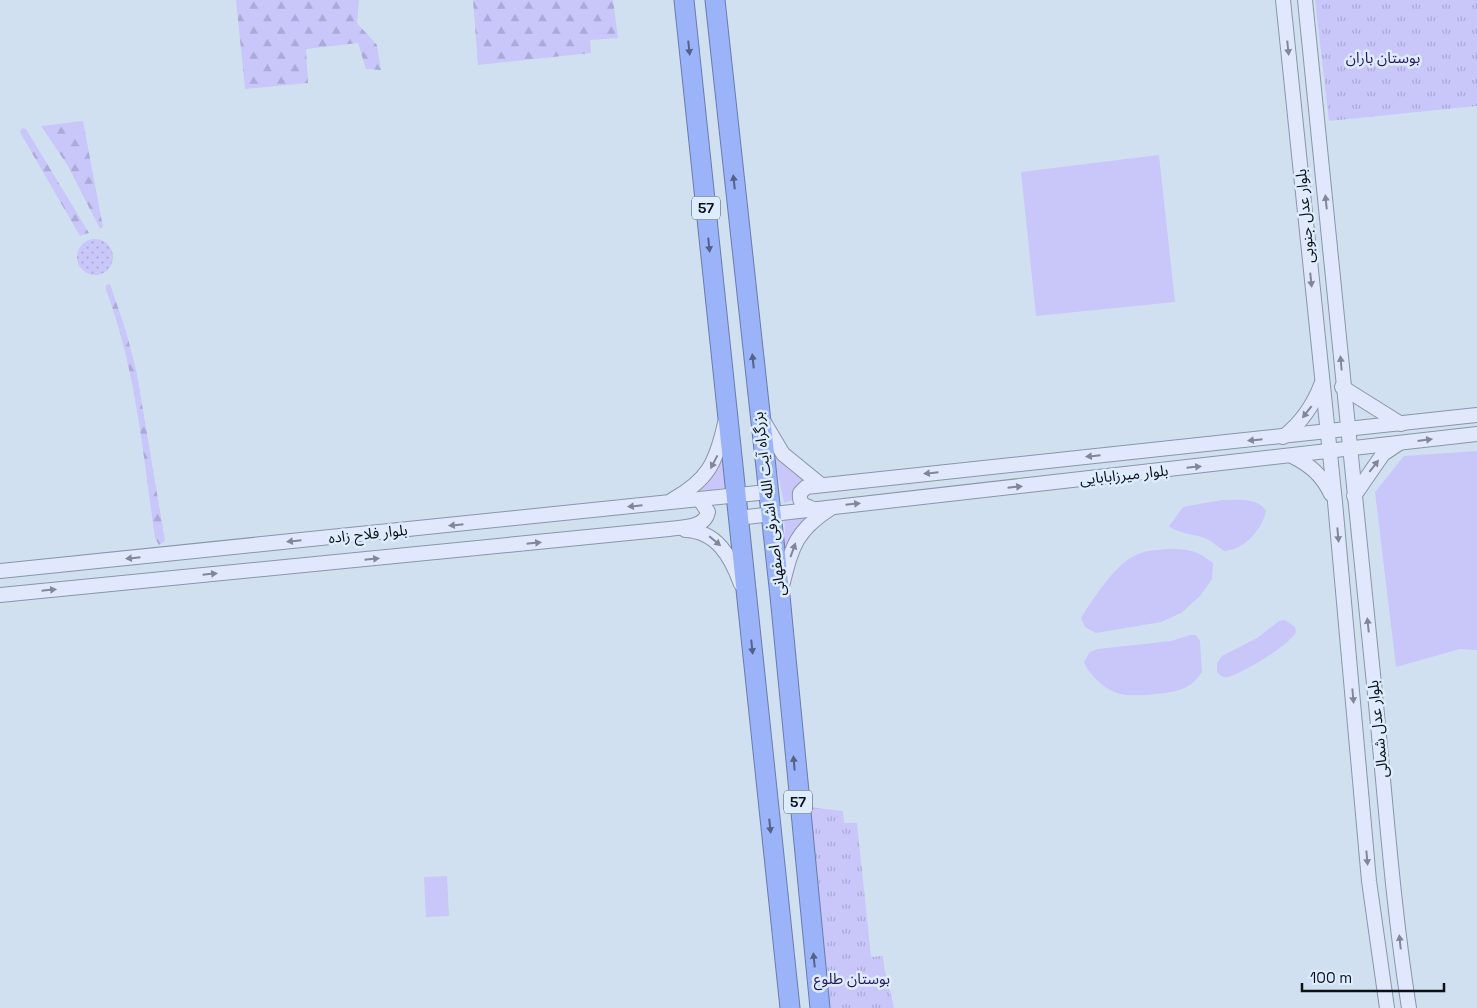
<svg xmlns="http://www.w3.org/2000/svg" width="1477" height="1008" font-family="'Space Grotesk','Noto Sans Arabic',sans-serif">
  <style>
    .grass { fill: url(#grass-dots) }
    .forest { fill: url(#forest-firs) }
    .park { fill: url(#park-tufts) }
    .garden { fill: #c9c6fa }
    .lines { fill: none; stroke-linecap: round; stroke-linejoin: round }
    .secondary-casing { stroke: #8896a5; stroke-width: 16 }
    .highway-casing { stroke: #697baa; stroke-width: 21 }
    .secondary { stroke: #e1e8fd; stroke-width: 14 }
    .highway { stroke: #9bb4f9; stroke-width: 19 }
    .oneway { fill: #546288 }
    .oneway2 { fill: #818796 }
    .labels { text-anchor: middle; stroke-width: 5; stroke-linejoin: round; paint-order: stroke }
    .shield { fill: #deedfe; stroke: #4b535c; stroke-width: 1 }
    .shield-label { font-size: 14px; font-weight: bold; fill: #0c1117 }
    .park-label { font-size: 15px; fill: #2a1762; stroke: #deedfe }
    .street-label { font-size: 15px; fill: #0c1117; stroke: #deedfe }
  </style>
  <defs>
    <pattern id="grass-dots" width="8" height="8" patternUnits="userSpaceOnUse" patternTransform="scale(1.25)"><rect width="8" height="8" fill="#c9c6fa"/><path d="M2 2h.1M6 6h.1" fill="none" stroke="#aba9d6" stroke-width="1.8" stroke-linecap="round"/></pattern>
    <pattern id="forest-firs" width="22" height="20" patternUnits="userSpaceOnUse" patternTransform="scale(1.25)"><rect width="22" height="20" fill="#c9c6fa"/><path d="M5 1l3.5 6h-7zM16 11l3.5 6h-7z" fill="#aba9d6"/></pattern>
    <pattern id="park-tufts" width="24" height="20" patternUnits="userSpaceOnUse" patternTransform="scale(1.25)"><rect width="24" height="20" fill="#c9c6fa"/><path d="M3 7l-1-3M5 7V3M7 7l1-3M15 17l-1-3M17 17v-4M19 17l1-3" fill="none" stroke="#aba9d6"/></pattern>
  </defs>
  <rect width="100%" height="100%" fill="#d1e0f1"/>
  <circle class="grass" cx="95" cy="257" r="18"/>
  <g class="forest">
    <path d="M236,0h123l-2,23 20,22 4,25 -15,-1 -8,-26 -52,6 2,34 -63,6z"/>
    <path d="M473,0h140l5,38 -28,2 1,13 -113,12z"/>
    <path d="M83,121l20,106 -3,2 -32,-63 -27,-40z"/>
    <path d="M23,128l3,1 63,104 -9,3 -59,-102 -1,-3z"/>
    <path d="M110,284l16,47 11,43 28,167 -6,4 -4,-7c-12,-84 -19,-169 -49,-248v-5z"/>
  </g>
  <g class="park">
    <path d="M1315,0h162v106l-148,15z"/>
    <path d="M809,807l34,4 1,12h13l14,134 12,-1c1,19 8,34 11,52h-69z"/>
  </g>
  <g class="garden">
    <path d="M1159,155l16,147 -139,14 -15,-144z"/>
    <path d="M724,440l3,33 -4,-1 3,16 -32,4z"/>
    <path d="M772,443l38,36 -16,13 -1,8 -9,3c-4,-21 -9,-39 -12,-60z"/>
    <path d="M1477,451v199l-17,-1 -64,18 -21,-175 29,-36z"/>
    <path d="M1222,500c14,0 36,-3 44,11 -4,19 -23,40 -42,40 -6,-4 -11,-9 -17,-12 -11,-5 -29,-5 -38,-13l14,-19z"/>
    <path d="M815,513l-30,52 -3,-31 3,-1 -1,-15z"/>
    <path d="M1168,549c22,0 28,1 45,14l-1,16 -12,17 -19,17 -20,9 -65,11 -11,-6 -4,-9c12,-19 33,-52 53,-62 11,-6 22,-6 34,-7z"/>
    <path d="M1285,620l10,7 1,5c-5,12 -55,43 -69,45 -4,1 -7,-2 -10,-5v-9l5,-7 35,-18 22,-17z"/>
    <path d="M1190,635h6l4,6 2,31c-5,7 -11,14 -20,17 -12,5 -53,9 -65,4 -13,-5 -28,-18 -33,-31l6,-10 8,-3 73,-8z"/>
    <path d="M447,876l2,40 -23,1 -2,-40z"/>
  </g>
  <g class="lines">
    <defs>
      <g id="secondary">
        <path d="M1283,0l52,502 34,379 18,127"/>
        <path d="M1305,0c24,228 45,456 69,684 11,108 18,217 35,324"/>
        <path d="M1342,387l59,37"/>
        <path d="M764,422l19,32 38,31"/>
        <path d="M1283,437c18,-14 30,-31 38,-52"/>
        <path d="M1292,456c18,9 30,19 39,38"/>
        <path d="M1354,496l29,-42 15,-10"/>
        <path d="M672,500c36,-20 44,-37 53,-77"/>
        <path d="M811,508c-9,-3 -12,-6 -11,-15l6,-6 671,-72"/>
        <path d="M738,518l739,-84"/>
        <path d="M685,530c32,1 46,27 56,54"/>
        <path d="M0,571l768,-79"/>
        <path d="M782,586c10,-39 13,-55 49,-78"/>
        <path d="M0,595l669,-66c14,-2 36,-1 39,-17l-8,-12"/>
      </g>
      <g id="highway">
        <path d="M684,0l106,1008"/>
        <path d="M715,0l65,596 40,412"/>
      </g>
    </defs>
    <use href="#secondary" class="secondary-casing"/>
    <use href="#highway" class="highway-casing"/>
    <use href="#secondary" class="secondary"/>
    <use href="#highway" class="highway"/>
  </g>
  <defs><path id="oneway-solid" d="M-6-.8H1V-3.2L6.5 0L1 3.2V.8H-6Z" transform="scale(1.25)"/></defs>
  <g class="oneway">
    <use href="#oneway-solid" transform="translate(689 48) rotate(84)"/>
    <use href="#oneway-solid" transform="translate(734 182) rotate(-96)"/>
    <use href="#oneway-solid" transform="translate(709 245) rotate(84)"/>
    <use href="#oneway-solid" transform="translate(753 361) rotate(-96)"/>
    <use href="#oneway-solid" transform="translate(752 647) rotate(84)"/>
    <use href="#oneway-solid" transform="translate(794 763) rotate(-95)"/>
    <use href="#oneway-solid" transform="translate(770 826) rotate(84)"/>
    <use href="#oneway-solid" transform="translate(814 960) rotate(-96)"/>
  </g>
  <g class="oneway2">
    <use href="#oneway-solid" transform="translate(1288 48) rotate(84)"/>
    <use href="#oneway-solid" transform="translate(1326 202) rotate(-96)"/>
    <use href="#oneway-solid" transform="translate(1311 280) rotate(84)"/>
    <use href="#oneway-solid" transform="translate(1341 363) rotate(-95)"/>
    <use href="#oneway-solid" transform="translate(1307 412) rotate(128)"/>
    <use href="#oneway-solid" transform="translate(1255 440) rotate(174)"/>
    <use href="#oneway-solid" transform="translate(1425 440) rotate(-7)"/>
    <use href="#oneway-solid" transform="translate(1093 456) rotate(174)"/>
    <use href="#oneway-solid" transform="translate(714 462) rotate(118)"/>
    <use href="#oneway-solid" transform="translate(1374 466) rotate(-52)"/>
    <use href="#oneway-solid" transform="translate(1194 467) rotate(-6)"/>
    <use href="#oneway-solid" transform="translate(931 473) rotate(174)"/>
    <use href="#oneway-solid" transform="translate(1015 487) rotate(-6)"/>
    <use href="#oneway-solid" transform="translate(853 504) rotate(-6)"/>
    <use href="#oneway-solid" transform="translate(635 506) rotate(174)"/>
    <use href="#oneway-solid" transform="translate(456 525) rotate(174)"/>
    <use href="#oneway-solid" transform="translate(1338 535) rotate(85)"/>
    <use href="#oneway-solid" transform="translate(294 541) rotate(174)"/>
    <use href="#oneway-solid" transform="translate(715 541) rotate(40)"/>
    <use href="#oneway-solid" transform="translate(534 543) rotate(-6)"/>
    <use href="#oneway-solid" transform="translate(793 550) rotate(-70)"/>
    <use href="#oneway-solid" transform="translate(133 558) rotate(174)"/>
    <use href="#oneway-solid" transform="translate(372 559) rotate(-6)"/>
    <use href="#oneway-solid" transform="translate(210 574) rotate(-6)"/>
    <use href="#oneway-solid" transform="translate(49 590) rotate(-6)"/>
    <use href="#oneway-solid" transform="translate(1368 625) rotate(-96)"/>
    <use href="#oneway-solid" transform="translate(1353 696) rotate(85)"/>
    <use href="#oneway-solid" transform="translate(1367 858) rotate(85)"/>
    <use href="#oneway-solid" transform="translate(1400 942) rotate(-96)"/>
  </g>
  <g class="labels">
    <g class="shield">
      <rect x="692" y="196.5" width="28" height="23" rx="4"/>
      <rect x="784" y="790.5" width="28" height="23" rx="4"/>
    </g>
    <g class="shield-label">
      <text x="706" y="213">57</text>
      <text x="798" y="807">57</text>
    </g>
    <g class="park-label">
      <text x="1383" y="63">بوستان باران</text>
      <text x="852" y="984">بوستان طلوع</text>
    </g>
    <g class="street-label">
      <text transform="translate(1305 216) rotate(-95)" y="5">بلوار عدل جنوبی</text>
      <text transform="translate(1124 475) rotate(-6)" y="5">بلوار میرزابابایی</text>
      <text transform="translate(769 504) rotate(-97)" y="5">بزرگراه آیت الله اشرفی اصفهانی</text>
      <text transform="translate(368 534) rotate(-6)" y="5">بلوار فلاح زاده</text>
      <text transform="translate(1378 729) rotate(-96)" y="5">بلوار عدل شمالی</text>
    </g>
  </g>
  <path d="M1302 983v8h142v-8" fill="none" stroke="#0c1117" stroke-width="2.5"/>
  <text x="1310" y="983" font-size="15" fill="#0c1117" stroke="#deedfe" stroke-width="4" paint-order="stroke">100 m</text>
</svg>
